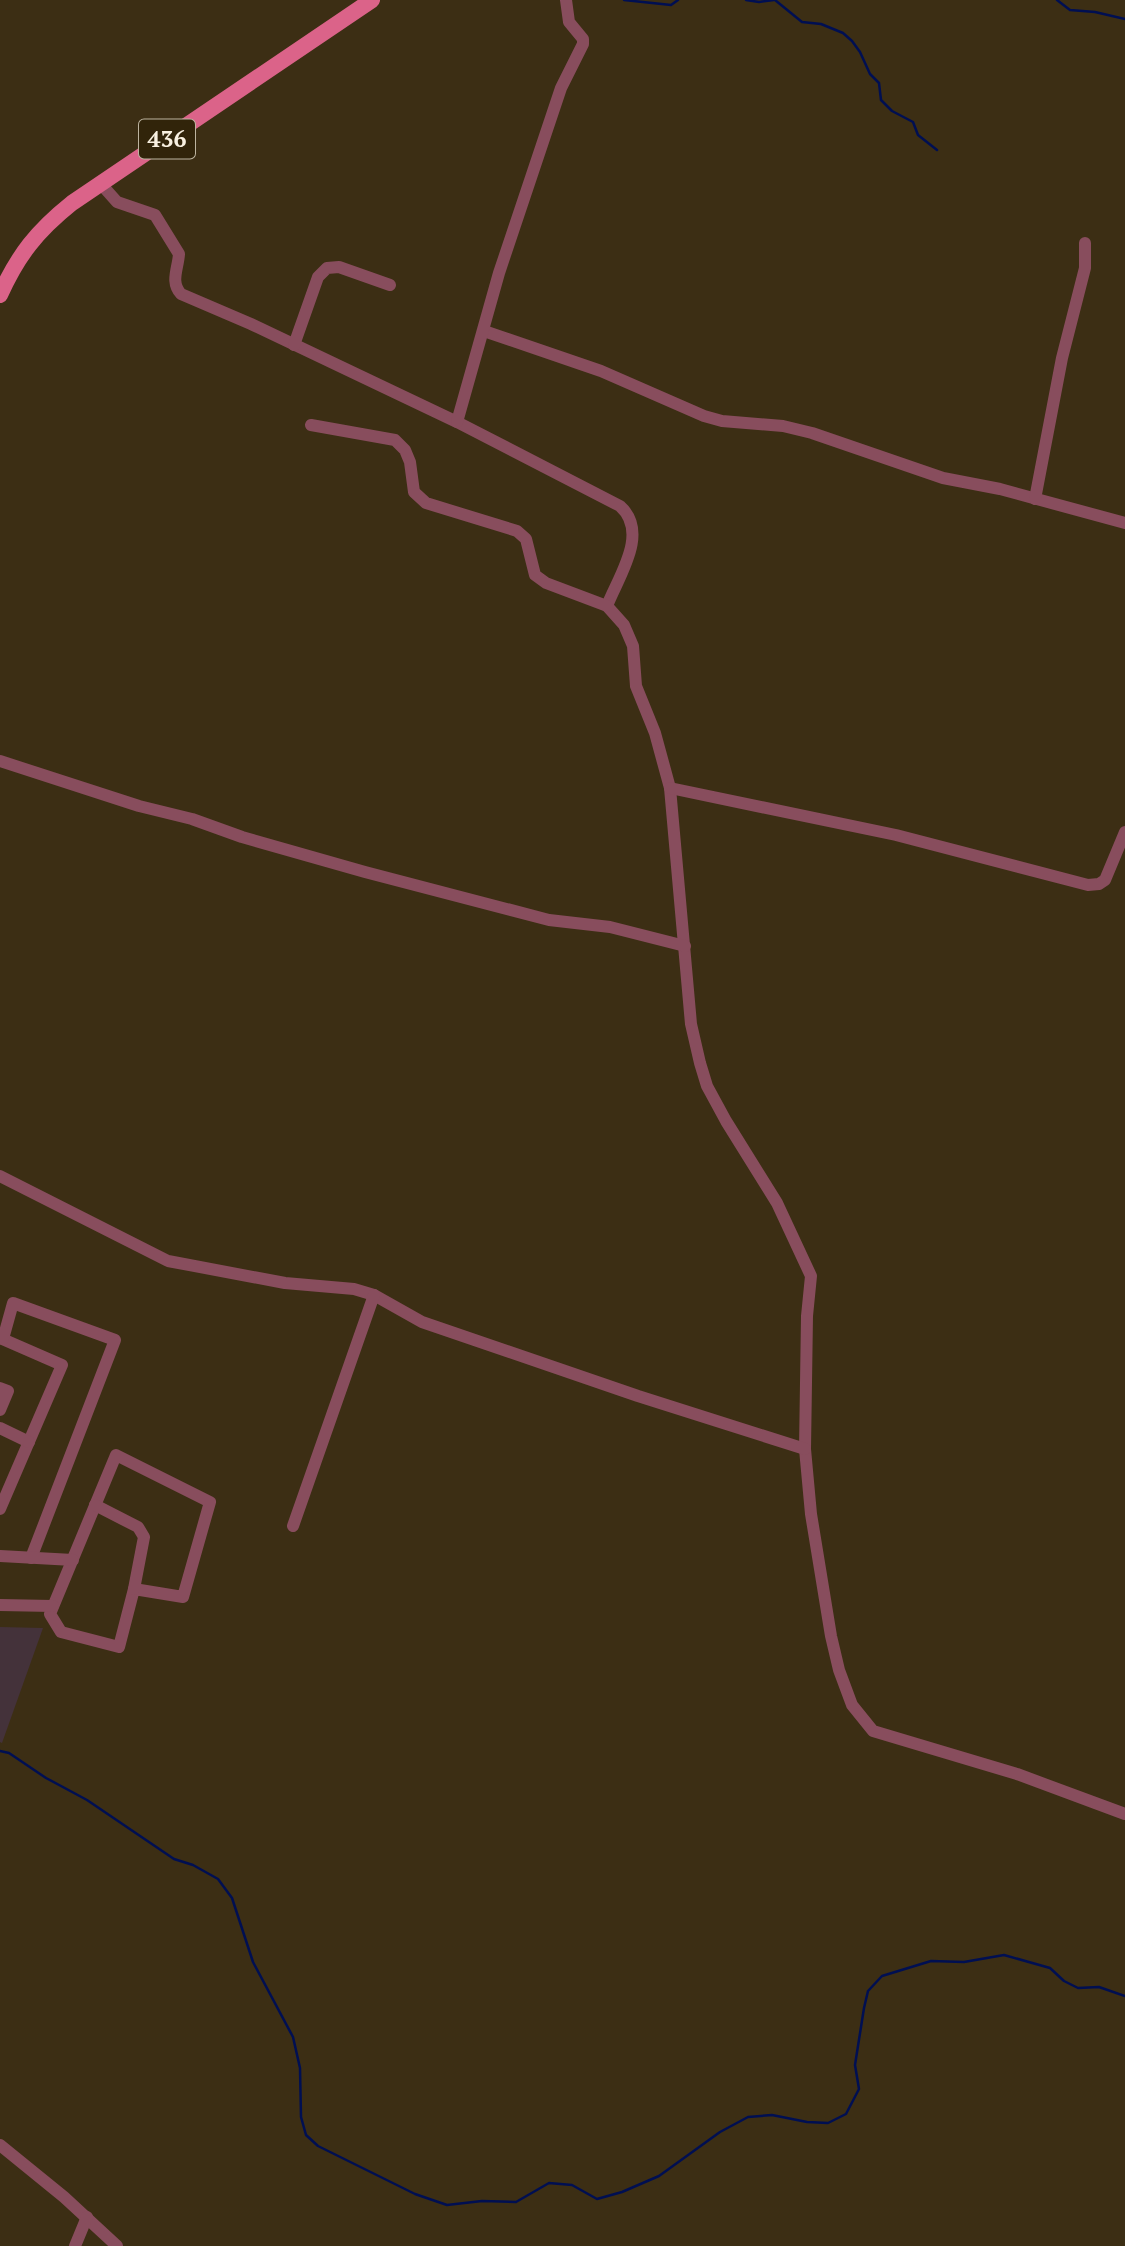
<svg xmlns="http://www.w3.org/2000/svg" width="1125" height="2246" font-family="'PT Serif',serif">
  <style>
    .medical { fill: #44323a }
    .lines { fill: none; stroke-linecap: round; stroke-linejoin: round }
    .stream { stroke: #000f52; stroke-width: 2.5 }
    .minor { stroke: #884d5d; stroke-width: 12 }
    .major { stroke: #db6389; stroke-width: 16 }
    .labels { text-anchor: middle; stroke-width: 5; stroke-linejoin: round; paint-order: stroke }
    .shield { fill: #31240a; stroke: #bdb4a0; stroke-width: 2 }
    .shield-label { font-size: 23px; font-weight: bold; fill: #f9f1e1 }
  </style>
  <rect width="100%" height="100%" fill="#3c2e14"/>
  <path class="medical" d="M0,1627l43,1 -41,115 -2,-1z"/>
  <g class="lines">
    <g class="stream">
      <path d="M624,0l47,5 7,-5"/>
      <path d="M746,0l13,2 15,-2"/>
      <path d="M775,0l27,22 19,2 22,9 9,8 8,11 10,22 9,9 2,17 11,11 21,11 5,13 19,15"/>
      <path d="M1057,0l13,10 25,2 30,7"/>
      <path d="M0,1751l9,2 37,25 41,22 87,59 19,6 25,14 14,19 21,64 40,75 7,31 1,49 5,18 12,11 97,48 32,11 35,-4 34,1 33,-19 23,2 25,14 25,-7 37,-16 61,-44 28,-15 24,-2 35,7 21,1 18,-9 13,-25 -4,-24 9,-57 4,-17 14,-15 49,-15 33,1 40,-7 46,13 14,13 14,7 21,-1 26,9"/>
    </g>
    <g class="minor">
      <path d="M101,184l16,18 38,13 24,39c-1,15 -9,28 2,40l70,30 206,98 163,84c30,27 -2,71 -13,100"/>
      <path d="M484,331l117,40 103,45 18,5 61,5 29,7 131,45 57,11 125,34"/>
      <path d="M294,345l24,-68 9,-9 12,-1 51,18"/>
      <path d="M457,422l42,-149 62,-185 22,-44v-5l-14,-17 -3,-22"/>
      <path d="M311,425l84,15 10,10 5,12 4,30 12,11 91,28 9,8 9,36 11,8 61,23 17,19 9,21 3,40 19,47 15,55 21,236 9,39 7,23 19,35 51,82 34,73 -4,40 -2,133 6,65 20,122 8,34 13,35 21,26 144,43 108,40"/>
      <path d="M1035,499l27,-141 23,-90v-25"/>
      <path d="M0,761l139,45 53,13 50,18 123,35 184,48 61,7 75,19"/>
      <path d="M670,788l226,47 192,50 11,-1 6,-4 20,-48"/>
      <path d="M0,1176l168,85 117,22 69,6 20,6 48,27 216,74 167,53"/>
      <path d="M0,1338l62,27 -62,144"/>
      <path d="M3,1339l10,-36 102,37 -84,218"/>
      <path d="M0,1388l8,3 -8,19"/>
      <path d="M0,1428l29,14"/>
      <path d="M116,1455l94,47 -27,95 -49,-8 -15,58 -58,-15 -11,-18z"/>
      <path d="M95,1505l43,22 6,10 -10,52"/>
      <path d="M293,1526l81,-231"/>
      <path d="M0,1556l73,4"/>
      <path d="M0,1605l53,1"/>
      <path d="M0,2145l64,52 53,49"/>
      <path d="M75,2246l12,-29"/>
    </g>
    <path class="major" d="M0,295c18,-40 37,-64 72,-92l300,-203"/>
  </g>
  <g class="labels">
    <rect class="shield" x="139" y="119.5" width="56" height="39" rx="5"/>
    <g class="shield-label">
      <text x="167" y="147">436</text>
    </g>
  </g>
</svg>
